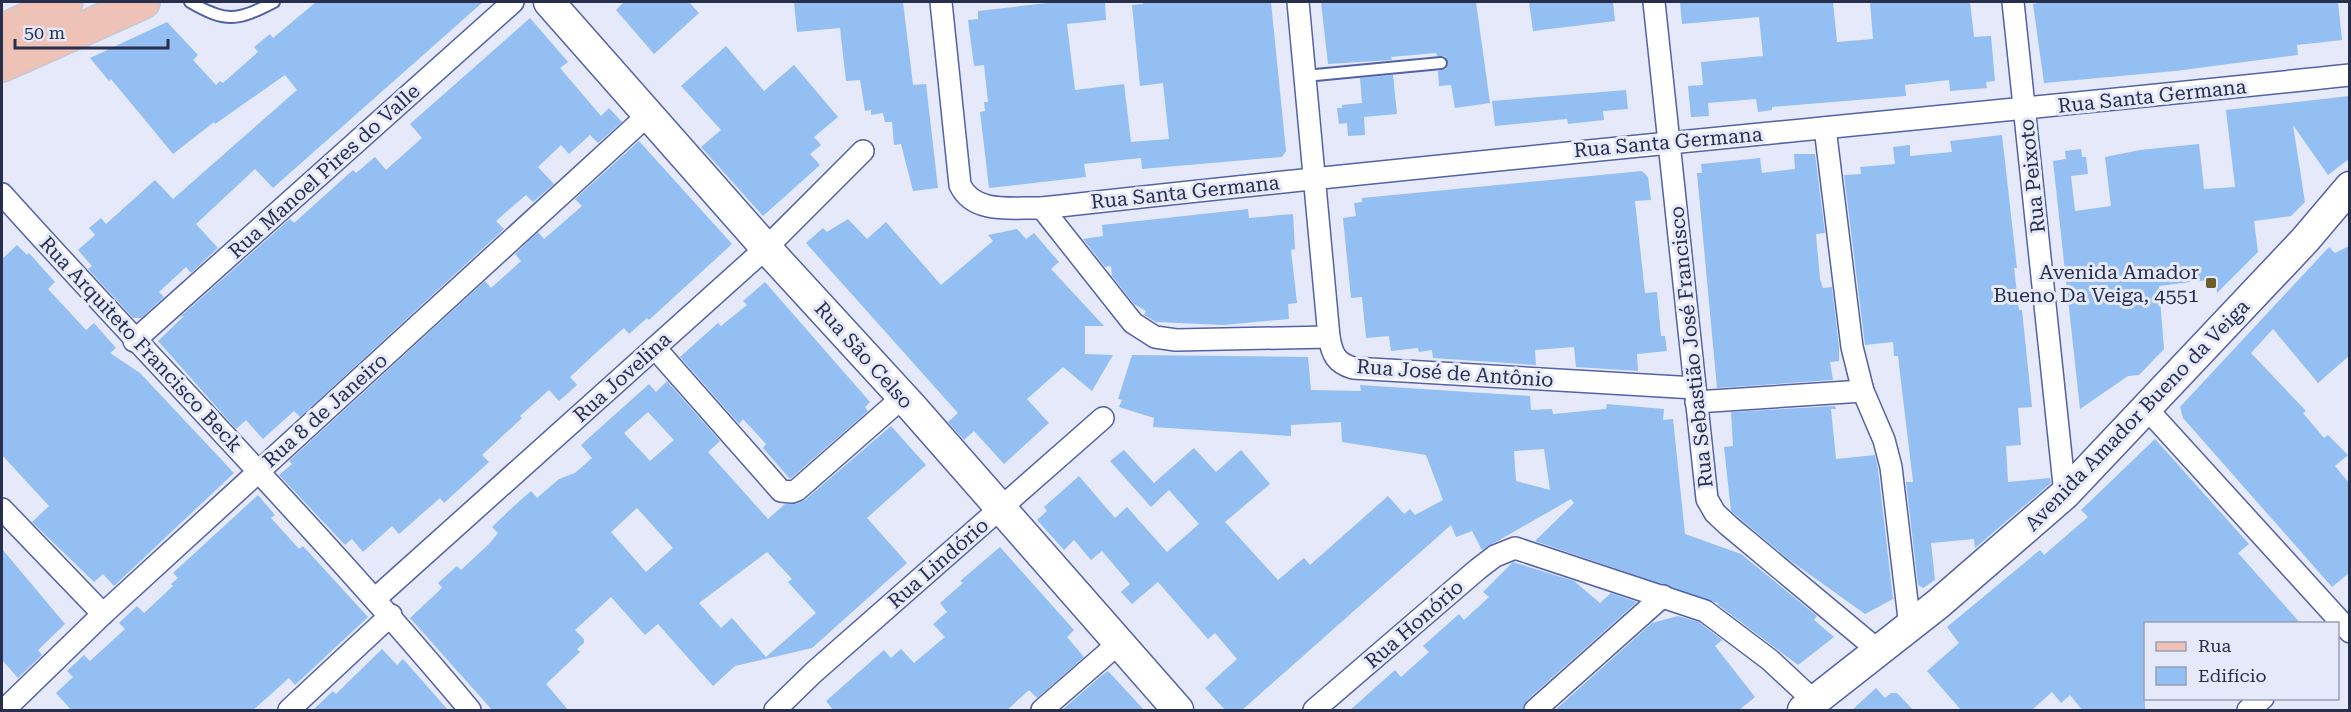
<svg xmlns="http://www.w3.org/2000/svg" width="2351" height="712" font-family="'Roboto Serif',serif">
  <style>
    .building { fill: #93bff3; fill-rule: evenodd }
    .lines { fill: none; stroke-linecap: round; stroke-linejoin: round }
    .lane-casing { stroke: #5362a6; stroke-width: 14 }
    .street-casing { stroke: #5362a6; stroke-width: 24 }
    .secondary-casing { stroke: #5362a6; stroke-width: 33 }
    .primary-casing { stroke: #c7c9d1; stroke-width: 36 }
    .lane { stroke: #fff; stroke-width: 10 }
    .street { stroke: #fff; stroke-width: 21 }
    .secondary { stroke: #fff; stroke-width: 30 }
    .primary { stroke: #efc2b8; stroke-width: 33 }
    .poi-dot { fill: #6d5e2b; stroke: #e5e9f9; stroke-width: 2 }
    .labels { text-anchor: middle; stroke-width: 6; stroke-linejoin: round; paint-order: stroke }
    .street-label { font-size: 20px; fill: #282f4d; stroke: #e5e9f9 }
    .poi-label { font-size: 20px; fill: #282f4d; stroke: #e5e9f9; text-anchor: end }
  </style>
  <rect width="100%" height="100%" fill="#e5e9f9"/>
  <g class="building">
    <path d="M316,2h167l-210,186 -18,-19 -59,55 22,24 -27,25 -5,-6 -27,25 5,5 -23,21h-8l-45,-49 4,-3 -14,-16 17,-15 -6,-7 12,-10 5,6 49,-44 18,19 124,-109 -12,-15 -70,49 -1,-2 -41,32 -62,-75 -2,2 -19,-23 77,-36 31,33 -5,5 23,25 4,-4 3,2 35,-31 -4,-5 16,-13 3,4z"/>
    <path d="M624,2h65l10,11 -45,41 -38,-44z"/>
    <path d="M794,2h109l10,83 13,-1 12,104 -25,3 -12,-47 -7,1 -2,-23h-7l-2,-9 -12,2v-5l-6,1 -5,-31 -14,1 -6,-53 -43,4z"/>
    <path d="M1056,2h49l1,18 -39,4 8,66 49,-6 7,58 38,-3 -6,-56 -23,3 -8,-81 11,-1v-2h128l15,149 -4,6 -140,12 -1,-11 -57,6 2,13 -97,11 -9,-76 5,-1 -1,-9h4l-4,-37 -10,1 -6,-46 10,-1v-8z"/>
    <path d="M1321,2h155l14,101 -35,5 -4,-23 -12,1 -1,-15 8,-2 2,-7 -3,-6h-8l-1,-3 -45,4 1,3 -64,4z"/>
    <path d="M1529,2h84l2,19 -82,10z"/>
    <path d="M1680,2h153l4,40 36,-3 -3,-37h100l4,35 17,-1 4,45 -9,1 1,6 -37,3 -1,-11 -44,5 1,11 -134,11v3l-14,2 -2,-13 -48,4 1,13 -18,1 -3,-31 15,-1 -2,-23 62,-6 -4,-39 -77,7z"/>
    <path d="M2045,2h293l4,38 -45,5 1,10 -123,16 -131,12 -11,-79z"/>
    <path d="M530,18l38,44 -8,6 41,48 8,-8 13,14 -24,21 -8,-8 -21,19 -8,-9 -23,22 16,17 -21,18 -7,-7 -30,26 8,8 -204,188 -6,-6 -31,28 -17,-19 -10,9 -78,-88 26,-25 -4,1 110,-98 4,4 59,-53 3,3 19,-16 11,13 36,-32 -12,-14z"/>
    <path d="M726,46l38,45 30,-26 44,52 -24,20 7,8 -11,9 10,11 -57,51 -62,-69 20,-17 -40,-44z"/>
    <path d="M1393,75l4,39 -33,3 1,18 -17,1 -1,-13 -8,1 -2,-16h5v-3l20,-2 -2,-25z"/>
    <path d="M1626,90l2,19 -25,2 1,9 -36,4 -1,-5 -72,7 -3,-25z"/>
    <path d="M2349,96v63l-21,16 -35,-50 12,77 -14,14 -37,5 4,31 -41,41 -2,-14 -56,7 5,63 -25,26 -11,1 -48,33 -27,-248 13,-2 -1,-8 16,-2 1,8h4l2,17 -17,2 4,35 36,-5 -6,-49 35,-7 59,-6 5,45 31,-2 -9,-77z"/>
    <path d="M2002,135l15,133h-3l5,42h3l10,97 -14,1 3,37 -15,1 2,36 42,-4 1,5 -76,65 -1,-9 -43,4 4,37 -12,8 -5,-3 -12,-103h7l-15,-126h-4l-1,-14 -28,3 -21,-170 17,-1 -1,-7 35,-3 -2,-17 17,-2v11l42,-4 -2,-11z"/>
    <path d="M639,141l93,103 -83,76 -2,-2 -18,16 -5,-6 -25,22 -29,27 7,8 -18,16 -10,-11 -29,26 2,2 -40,37 7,7 -45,41 -4,-5 -41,36 -7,-8 -29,26 -11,-13 -7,6 -66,-70 13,-11 -3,-3 196,-180 6,7 30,-27 -6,-7 23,-22 6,7 38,-33 -7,-7z"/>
    <path d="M1794,154h21l10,79 -9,1 4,45 3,9 9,-1 7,60v14l-9,1 3,18 -116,8 -20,-215h5l-1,-9 59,-6 2,15 33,-4z"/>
    <path d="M1642,171l6,6 3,23 -16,1 10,92 12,-1 4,44h4l2,15 -30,3 1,17 -62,-4 -2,-20 -39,3 1,15 -103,-7 -1,-8 -13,2 -1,-4 -27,3 -2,-15 -23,2 -4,-41 -11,1 -8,-80 13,-2 -2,-13 8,-1v-4z"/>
    <path d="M1248,209l1,9 44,-4 2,35 -4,1 6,53 -9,1 1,15 -66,6 -67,-3 -12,-7 2,-4 -12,-7 -22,-28 -1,-10 -6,1 -22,-28 20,-3 -1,-11z"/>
    <path d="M848,219l19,20 19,-17 55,63 52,-44 -5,-6 29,-6 9,10 8,-6 25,29 -8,7 53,57h-19v28l28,1 -21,36 -29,-24 -36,32 22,24 -45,41 -30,-33 -10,9 -16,-18 10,-9 -152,-170 17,-15 4,4z"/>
    <path d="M17,245l10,10 2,-2 26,29 -7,7 38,41 8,-7 22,25 -6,5 30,20 94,100 -120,113 -11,-12 -9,8 -62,-60 17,-16 -47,-51v-196z"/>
    <path d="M2349,246v110l-31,27 -45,-54 -22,24 55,58 -3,2 21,25 4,-3 20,20 -13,11 14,17v90l-17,14 -149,-169 -3,-11 149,-160 6,6z"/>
    <path d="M765,282l105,120 -5,5 3,4 -78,68 -27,-31 3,-4 -23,-25 -4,5 -59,-67 38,-34 3,3 26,-21 -4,-4z"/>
    <path d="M1132,355l176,2 3,33 50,1 -1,-6 170,11 1,14 21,-1 1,5 53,-5 1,-5 57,5 -1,11 10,-1 12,115 56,20 76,62 -3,4 20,17 -36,28 -81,-61h3l-185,-63 39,-38 -3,-4 -89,51 -10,-19 -16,6 -5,-12 -210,186h-15l-21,-23 32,-29 -22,-26 -7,6 -50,-57 -26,22 -11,-12 9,-8 -28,-33 -11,9 -17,-20 -10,10 -27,-30 10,-9 -3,-4 35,-31 36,42 12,-11 40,45 32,-28 -30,-34 -18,17 -41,-46 14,-11 30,33 40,-35 22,24 25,-22 29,34 -45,38 53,58 26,-22 6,7 78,-69 16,18 6,-5 5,6 28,-15 -17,-45 -84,-13 -1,-20 -50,3v11l-138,-9 1,-9 -35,-11 3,-7 -4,-1zM1544,449l6,41 -34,-9 -2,-30z"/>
    <path d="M667,381l53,60 -12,11 60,67 17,-15h11l9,-4 86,-74 35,39 -59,53 40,45 -95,85 -77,18 -22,20 -55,-62 -13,11 -34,-38 -36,33 9,9v4l-7,6 3,3 -34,32 23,27h-76l-83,-93 32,-30 -4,-5 19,-17 4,4 28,-26 9,-11 -6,-6 22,-21 17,-15 6,7 22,-19 16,-6 17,-15 -11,-13 68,-61 7,8zM648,412l26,28 -24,21 -26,-28zM637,508l36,40 -27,24 -35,-40zM767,552l25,27 -4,3 28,31 -50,44 -34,-39 -11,10 -22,-25z"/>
    <path d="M1835,406l1,3h-5l5,50 39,-4 3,14 15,130 -28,15 -77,-55 -57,-48 -7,-64 9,-1 -2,-34z"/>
    <path d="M2155,439l94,105 -11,9 63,71h-156v87h-62l-13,-16 -9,8 -9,-11 -21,19h-69l-35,-40 32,-28 -12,-16 93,-77 4,5 44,-38 -7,-7z"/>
    <path d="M258,495l17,20 -4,3 28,31 4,-3 65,71 -73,68 -6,-7 -37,33h-180l-16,-18 17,-16 -6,-6 17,-16 6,6 35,-32 -6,-6 18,-17 7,7 29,-27 -2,-2 7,-6 -5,-5z"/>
    <path d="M1000,547l74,83 -7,7 17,20 -47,41 -8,-8 -23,21h-172l-8,-10 58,-51 7,8 10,-9 13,14 31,-26 -12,-13 14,-12 -7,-9 23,-20 -3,-2z"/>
    <path d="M2,549l63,75 -27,26 4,5 -24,23 -16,-18z"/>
    <path d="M1513,562l61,19 26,22 11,-10 26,9 -110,98 -4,11h-174l46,-41 6,7 28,-25 -6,-6 36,-32 5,6 25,-23 -6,-5z"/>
    <path d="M1678,616l21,6 23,18 -7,6 40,51 -17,14h-184l98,-88z"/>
    <path d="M382,649l15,16 6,-6 46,52h-137l21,-20 3,3z"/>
    <path d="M1108,671l37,40h-84l40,-35z"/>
    <path d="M1876,688l9,10 6,-5h6l17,18h-63z"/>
  </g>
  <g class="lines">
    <defs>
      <g id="lane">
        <path d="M190,2c36,21 47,19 84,0"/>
        <path d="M1305,76l136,-13"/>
      </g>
      <g id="street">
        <path d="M941,2l19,183c14,30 54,22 82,23 435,-49 872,-87 1308,-133"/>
        <path d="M1298,2l31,335"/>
        <path d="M1654,2l53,497 8,14 14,13 150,125"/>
        <path d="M2013,2l52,492"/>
        <path d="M1825,128l27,219 11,44 21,49 7,27 19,160"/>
        <path d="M2,194c155,172 319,338 468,516"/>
        <path d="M1042,208l91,115 22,14 21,3 153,-3c3,17 7,26 24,31l342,20"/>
        <path d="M134,341l379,-339"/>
        <path d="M655,348l126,143 11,1 5,-2 106,-93"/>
        <path d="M1696,402l167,-11"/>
        <path d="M2147,409l203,223"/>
        <path d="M2,509l101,105"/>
        <path d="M376,598l390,-350 97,-97"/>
        <path d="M4,710l99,-96 546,-500"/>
        <path d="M289,710l102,-95"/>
        <path d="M775,710l38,-37 290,-255"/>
        <path d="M1042,710l77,-67"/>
        <path d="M1314,710l164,-141 17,-13 20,-8 190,63 65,49 44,41"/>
        <path d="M1535,710l128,-114"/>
        <path d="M2248,710l15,-12"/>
      </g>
      <g id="secondary">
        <path d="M549,2l217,246 146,159 266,303"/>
        <path d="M1803,710l135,-106 127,-110 240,-254 45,-53"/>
      </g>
      <g id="primary">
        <path d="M2,31l64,-29"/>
        <path d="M2,65l141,-63"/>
      </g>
    </defs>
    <use href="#lane" class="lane-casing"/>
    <use href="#street" class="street-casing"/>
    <use href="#secondary" class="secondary-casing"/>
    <use href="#primary" class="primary-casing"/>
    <use href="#lane" class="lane"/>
    <use href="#street" class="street"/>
    <use href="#secondary" class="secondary"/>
    <use href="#primary" class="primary"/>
  </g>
  <rect class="poi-dot" x="2205" y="277" width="12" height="12" rx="3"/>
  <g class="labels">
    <g class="street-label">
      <text transform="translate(2152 96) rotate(-6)" y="7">Rua Santa Germana</text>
      <text transform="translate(1668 142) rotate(-5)" y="7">Rua Santa Germana</text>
      <text transform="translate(324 171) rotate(-42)" y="7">Rua Manoel Pires do Valle</text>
      <text transform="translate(2032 176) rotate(-96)" y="7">Rua Peixoto</text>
      <text transform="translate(1185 192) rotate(-6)" y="7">Rua Santa Germana</text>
      <text transform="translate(141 344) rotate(47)" y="7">Rua Arquiteto Francisco Beck</text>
      <text transform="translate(1691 347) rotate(-96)" y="7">Rua Sebastião José Francisco</text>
      <text transform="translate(864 355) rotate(48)" y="7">Rua São Celso</text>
      <text transform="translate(1455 373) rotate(4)" y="7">Rua José de Antônio</text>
      <text transform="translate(622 377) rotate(-42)" y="7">Rua Jovelina</text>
      <text transform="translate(325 410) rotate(-42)" y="7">Rua 8 de Janeiro</text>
      <text transform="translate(2137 415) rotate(-46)" y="7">Avenida Amador Bueno da Veiga</text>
      <text transform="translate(938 563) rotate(-41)" y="7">Rua Lindório</text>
      <text transform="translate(1414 624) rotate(-41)" y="7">Rua Honório</text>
    </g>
    <g class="poi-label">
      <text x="2199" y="279">Avenida Amador<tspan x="2199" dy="23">Bueno Da Veiga, 4551</tspan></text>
    </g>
  </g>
  <rect width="2351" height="712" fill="none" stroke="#282f4d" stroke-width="6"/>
  <rect x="2144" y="622" width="195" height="78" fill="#e5e9f9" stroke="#999fb4" stroke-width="1.5"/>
  <rect x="2156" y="642" width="30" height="9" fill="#efc2b8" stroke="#999fb4" stroke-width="1.5"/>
  <text x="2198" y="652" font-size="18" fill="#282f4d">Rua</text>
  <rect x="2156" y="667" width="30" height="18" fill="#93bff3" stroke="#999fb4" stroke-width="1.5"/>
  <text x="2198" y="682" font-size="18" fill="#282f4d">Edifício</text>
  <path d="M15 39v9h153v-9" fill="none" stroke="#282f4d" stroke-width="3"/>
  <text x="24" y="39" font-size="18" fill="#282f4d" stroke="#e5e9f9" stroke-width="4.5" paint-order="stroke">50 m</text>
</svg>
